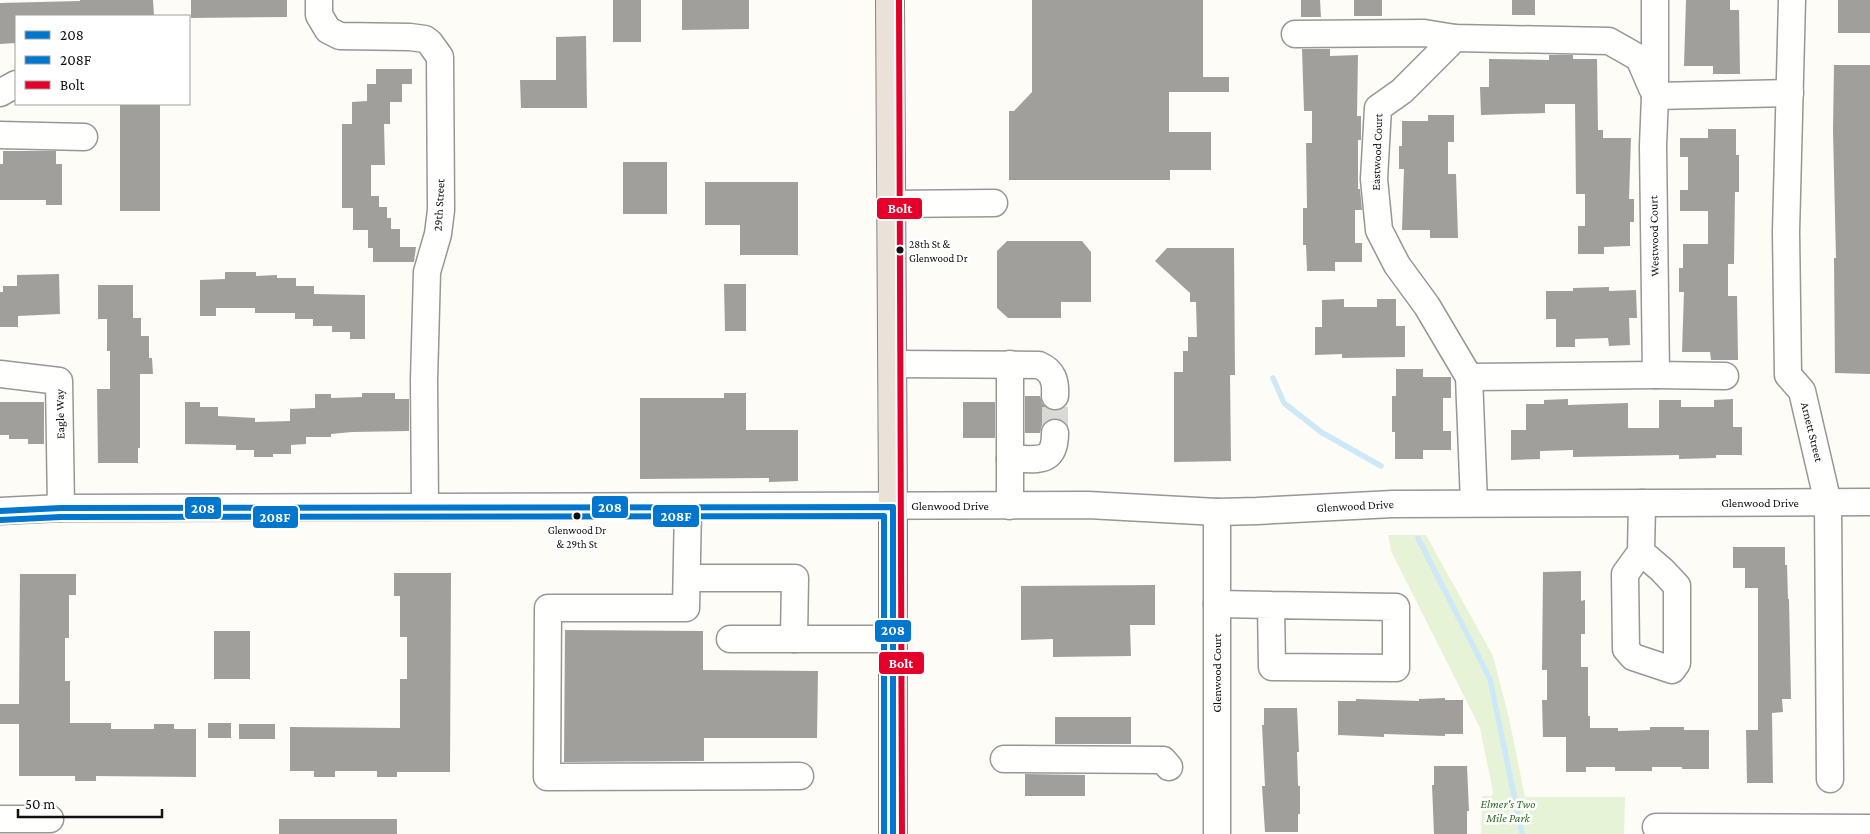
<svg xmlns="http://www.w3.org/2000/svg" width="1870" height="834" font-family="'Crimson Pro',serif">
  <style>
    .green { fill: #e7f3d7 }
    .lines { fill: none; stroke-linecap: round; stroke-linejoin: round }
    .stream { stroke: #cde8f7; stroke-width: 5.5 }
    .building { fill: #a19f9c }
    .minor-tunnel { stroke: #dad9d4; stroke-width: 26; stroke-dasharray: 26 13; stroke-linecap: butt }
    .minor-casing { stroke: #979795; stroke-width: 29 }
    .highway-casing { stroke: #858482; stroke-width: 30 }
    .minor { stroke: #fffffe; stroke-width: 26 }
    .highway { stroke: #eae1d8; stroke-width: 28 }
    .bus-1-casing { stroke: #fff; stroke-width: 10 }
    .bus-2-casing { stroke: #fff; stroke-width: 10 }
    .bus-3-casing { stroke: #fff; stroke-width: 10 }
    .bus-1 { stroke: #0076ce; stroke-width: 6 }
    .bus-2 { stroke: #0076ce; stroke-width: 6 }
    .bus-3 { stroke: #e4002b; stroke-width: 6 }
    .bus-dot { fill: #111; stroke: #fff; stroke-width: 2 }
    .labels { text-anchor: middle; stroke-width: 5; stroke-linejoin: round; paint-order: stroke }
    .bus-label { font-size: 11px; fill: #111; stroke: #fff; text-anchor: start }
    .street-label { font-size: 12px; fill: #111; stroke: #fff }
    .park-label { font-size: 12px; font-style: italic; fill: #2f6b1f; stroke: #fff }
    .line-badge { stroke: #fff; stroke-width: 2 }
    .badge-label { font-size: 14px; text-anchor: middle; font-weight: bold; fill: #fff }
  </style>
  <rect width="100%" height="100%" fill="#fdfcf7"/>
  <path class="green" d="M1388,535h38l67,121 16,62 16,79h100l-1,37h-143l1,-38h10l1,-4 -13,-64 -85,-169 -4,-8z"/>
  <g class="lines">
    <g class="stream">
      <path d="M1273,378l11,25 37,29 60,34"/>
      <path d="M1418,538l72,141 32,155"/>
    </g>
  </g>
  <g class="building">
    <path d="M80,0h73l1,16h-138v27l-16,1v-41l80,-2z"/>
    <path d="M191,0h96v17l-96,1z"/>
    <rect x="613" y="0" width="28" height="42"/>
    <path d="M682,0h67v29l-67,1z"/>
    <path d="M1032,0h171v77h26v15h-60v40h42v38h-41v10h-161v-69h5l18,-19z"/>
    <path d="M1301,0h19l1,17h-20z"/>
    <rect x="1354" y="0" width="28" height="16"/>
    <rect x="1512" y="0" width="23" height="15"/>
    <path d="M1686,0h44v10h9l1,64h-27v-8h-29z"/>
    <rect x="1838" y="0" width="32" height="33"/>
    <path d="M586,36l1,72h-66l-1,-28h36v-43z"/>
    <path d="M1302,49h28v7l28,-1 -1,61h4v24h-3v49h2l2,21h-7v33h7v19h-27v9h-28l-1,-26h-3v-37h4l-1,-65h6v-32h-8z"/>
    <path d="M1549,55h24v4h24l1,71h5v8h28l-2,61h5v23h-4v24l-26,1v7h-26v-28h7v-32h-9l-1,-90h-30v9l-64,2 -1,-28h9v-28l60,1z"/>
    <path d="M1834,65h36v309l-35,-1 -1,-115h2l-3,-127z"/>
    <path d="M376,69h36v15h-10v18h-12v22h-6l1,41h-14v31h8v11h8v11h4v11h9v18h16l-2,15h-41v-14h-5v-18h-15v-22h-11v-84h10v-22l15,-1v-17h9z"/>
    <rect x="120" y="104" width="40" height="107"/>
    <path d="M1428,115h26v27h-6v32h8l2,64h-28v-8h-28l2,-61h-5v-23h3v-25h26z"/>
    <path d="M1708,129h28v26h3v37h-4l-1,72h-6v32h9l1,64h-27l-1,-8h-28l2,-60h-5v-24h4v-24h25v-33h-28v-21h8v-33h-8v-19h28z"/>
    <path d="M3,151h53v13h6v41h-16v-5h-46v-36h3z"/>
    <rect x="623" y="162" width="44" height="52"/>
    <path d="M705,182h93v73h-58v-30h-35z"/>
    <path d="M1007,241h75l9,11v50h-30v16h-53l-11,-10v-57z"/>
    <path d="M1167,248h67l1,127h-5l1,86 -57,1v-90h9v-21h5v-14h9l-1,-35h-6v-9l-35,-32z"/>
    <path d="M225,272h31v4l21,-1v3h19v8h18v8l51,1v44h-15v-7h-18v-6h-19v-7h-18v-6h-40v-5h-39v8h-16v-36l25,-1z"/>
    <path d="M59,274l1,40 -42,2v11h-18v-35h3v-6h14v-11z"/>
    <path d="M724,284h22v47h-21z"/>
    <path d="M98,285h35v33h8v18h8v22h3l1,16h-13v74h-2v15h-40l-1,-74h13v-38h-3v-32h-9z"/>
    <path d="M1609,287v4l27,-1 1,28h-8l1,27 -21,1 -1,-8 -33,1v8h-19v-28h-10v-28h27v-3z"/>
    <path d="M1344,299v8h33v-8h19v27h9v31l-63,1v-4l-27,1v-28h7v-27z"/>
    <path d="M1396,369h27v8h28v21h-8v33h8v19h-28v9h-28v-27h-3v-36h4z"/>
    <path d="M362,393h33v6h14v32l-57,1 -21,2v3h-25v7l-15,1v9h-18v3h-19v-7h-18v-5l-51,-1v-42h15v5h18v9l37,2v4l35,-1v-12l25,-1v-14h16v4l31,-1z"/>
    <path d="M724,393h22v37h52v51l-29,1v-4l-129,1v-81h84z"/>
    <path d="M1025,396h15l2,7 5,5 7,3 7,-1v10l-5,-2 -8,2 -6,5 -2,8h-15z"/>
    <path d="M1568,399v6l60,-2v25h31v-28h22v7h33v-7l19,-1v28h9v28h-26v3l-37,1v-4l-106,2v-7l-33,1v8l-29,1v-30h15v-26h18v-4z"/>
    <path d="M0,402h44v42h-16v-5h-19v-4h-9z"/>
    <rect x="963" y="402" width="32" height="36"/>
    <path d="M1733,547h52v18h2l1,34h1l2,100h-9l1,13 -11,1 1,70h-26l-1,-53h12v-142h-13v-20h-12z"/>
    <path d="M1581,571v30l4,-1v34h-4v33h7v49h2v12h28v3l32,-1v-3h34v3h25v39h-27v-2h-30v4h-37v-4h-29v5h-20v-35h-23l-1,-37h5v-30h-5l1,-98z"/>
    <path d="M394,573h57l-1,199h-53v5h-20v-6h-42v6h-21v-6h-24v-44l110,1v-49h7v-42h-7v-41h-6z"/>
    <path d="M20,574h56v21h-7v43h-4v43h5v42h41v6h43v-5h20v5h22v48l-100,-1v5h-21v-5h-56v-52h-19v-20h19z"/>
    <path d="M1155,585v40h-25l1,31 -78,1v-18l-32,1v-54z"/>
    <path d="M565,630l138,1v39l115,1 -1,67h-113v23l-140,1z"/>
    <rect x="214" y="631" width="36" height="48"/>
    <path d="M1445,698v2h18v34h-18v2l-61,-2v3l-46,-2v-34h18v-2l63,2v-2z"/>
    <path d="M1264,708h33l2,44h-2l1,34h2v28h-2v18h-33l-3,-46h3l-3,-61h2z"/>
    <rect x="1055" y="717" width="76" height="27"/>
    <rect x="208" y="723" width="23" height="15"/>
    <rect x="239" y="724" width="36" height="15"/>
    <path d="M1434,766h33l2,45h-2v23h-33l-2,-49h2z"/>
    <path d="M1025,774l60,1v21h-60z"/>
    <rect x="279" y="819" width="118" height="15"/>
  </g>
  <g class="lines">
    <path class="minor-tunnel" d="M1055,433v-37"/>
    <defs>
      <g id="minor">
        <path d="M319,0v15l9,15 12,6 70,1 15,2 5,4 10,14 1,153 -3,24 -11,38 -3,108 1,127"/>
        <path d="M1655,0v96l-2,50 3,229 69,1"/>
        <path d="M1792,0l-6,232 2,143 14,16 26,112 2,276"/>
        <path d="M1295,34l129,-1 31,5 154,3 30,17 13,30"/>
        <path d="M1455,38l-53,53 -24,17 -4,71 5,51 18,35 30,41 42,71 5,126"/>
        <path d="M0,93l16,-9"/>
        <path d="M1655,96l135,-3"/>
        <path d="M0,135l84,2"/>
        <path d="M891,204l103,-1"/>
        <path d="M892,364l147,1c14,6 17,16 16,31"/>
        <path d="M1010,364v142"/>
        <path d="M0,374l59,7 2,127"/>
        <path d="M1469,377l187,-2"/>
        <path d="M1010,459c26,-1 45,7 45,-26"/>
        <path d="M688,507l-2,101h-138l-1,169 253,-1"/>
        <path d="M0,511l61,-3 1027,-3 129,7 40,-1 136,-7 477,-2"/>
        <path d="M1641,552l21,18 15,16v77l-5,7 -39,-13 -7,-8 -1,-75 16,-22 1,-49"/>
        <path d="M687,578h108l-1,61"/>
        <path d="M1217,604l179,3v61l-124,-1 -1,-62"/>
        <path d="M730,639h163"/>
        <path d="M1004,759l159,1 6,7"/>
        <path d="M0,819h50"/>
        <path d="M1656,827l214,1"/>
        <path d="M1217,834v-322"/>
      </g>
      <path id="highway" d="M890,0l3,507v327"/>
    </defs>
    <use href="#minor" class="minor-casing"/>
    <use href="#highway" class="highway-casing"/>
    <use href="#minor" class="minor"/>
    <use href="#highway" class="highway"/>
    <defs>
      <path id="bus-1" d="M0,511l61,-3 832,-1v327"/>
      <path id="bus-2" d="M0,520l61,-3 823,-1v318"/>
      <path id="bus-3" d="M899,0l3,834"/>
    </defs>
    <use href="#bus-1" class="bus-1-casing"/>
    <use href="#bus-2" class="bus-2-casing"/>
    <use href="#bus-3" class="bus-3-casing"/>
    <use href="#bus-1" class="bus-1"/>
    <use href="#bus-2" class="bus-2"/>
    <use href="#bus-3" class="bus-3"/>
  </g>
  <g class="bus-dot">
    <circle cx="900" cy="250" r="4.5"/>
    <circle cx="577" cy="516" r="4.5"/>
  </g>
  <g class="labels">
    <g class="bus-label">
      <text x="909" y="248">28th St &amp;<tspan x="909" dy="14">Glenwood Dr</tspan></text>
      <text x="577" y="534" text-anchor="middle">Glenwood Dr<tspan x="577" dy="14">&amp; 29th St</tspan></text>
    </g>
    <g class="street-label">
      <text transform="translate(1377 152) rotate(-88)" y="4">Eastwood Court</text>
      <text transform="translate(439 205) rotate(-87)" y="4">29th Street</text>
      <text transform="translate(1654 236) rotate(-91)" y="4">Westwood Court</text>
      <text transform="translate(60 414) rotate(-91)" y="4">Eagle Way</text>
      <text transform="translate(1812 432) rotate(76)" y="4">Arnett Street</text>
      <text x="1760" y="507">Glenwood Drive</text>
      <text x="950" y="510">Glenwood Drive</text>
      <text transform="translate(1355 506) rotate(-3)" y="4">Glenwood Drive</text>
      <text transform="translate(1217 673) rotate(-90)" y="4">Glenwood Court</text>
    </g>
    <g class="park-label">
      <text x="1508" y="808">Elmer's Two<tspan x="1508" dy="14">Mile Park</tspan></text>
    </g>
  </g>
  <g class="line-badge">
    <rect x="876" y="197" width="47" height="23" rx="5" fill="#e4002b"/>
    <rect x="591" y="495" width="38" height="24" rx="5" fill="#0076ce"/>
    <rect x="184" y="496" width="38" height="24" rx="5" fill="#0076ce"/>
    <rect x="652" y="504" width="48" height="24" rx="5" fill="#0076ce"/>
    <rect x="252" y="505" width="47" height="24" rx="5" fill="#0076ce"/>
    <rect x="874" y="619" width="38" height="24" rx="5" fill="#0076ce"/>
    <rect x="878" y="651" width="47" height="24" rx="5" fill="#e4002b"/>
  </g>
  <g class="badge-label">
    <text x="900" y="213">Bolt</text>
    <text x="610" y="512">208</text>
    <text x="203" y="513">208</text>
    <text x="676" y="521">208F</text>
    <text x="275" y="522">208F</text>
    <text x="893" y="635">208</text>
    <text x="901" y="668">Bolt</text>
  </g>
  <rect x="15" y="15" width="175" height="90" fill="#ffffff" stroke="#a0a0a0"/>
  <rect x="25" y="31" width="25" height="8" fill="#0076ce" stroke="#a0a0a0"/>
  <text x="60" y="40" font-size="15" fill="#111111">208</text>
  <rect x="25" y="56" width="25" height="8" fill="#0076ce" stroke="#a0a0a0"/>
  <text x="60" y="65" font-size="15" fill="#111111">208F</text>
  <rect x="25" y="81" width="25" height="8" fill="#e4002b" stroke="#a0a0a0"/>
  <text x="60" y="90" font-size="15" fill="#111111">Bolt</text>
  <path d="M18 809v8h144v-8" fill="none" stroke="#111111" stroke-width="2.5"/>
  <text x="25" y="809" font-size="15" fill="#111111" stroke="#ffffff" stroke-width="4" paint-order="stroke">50 m</text>
</svg>
